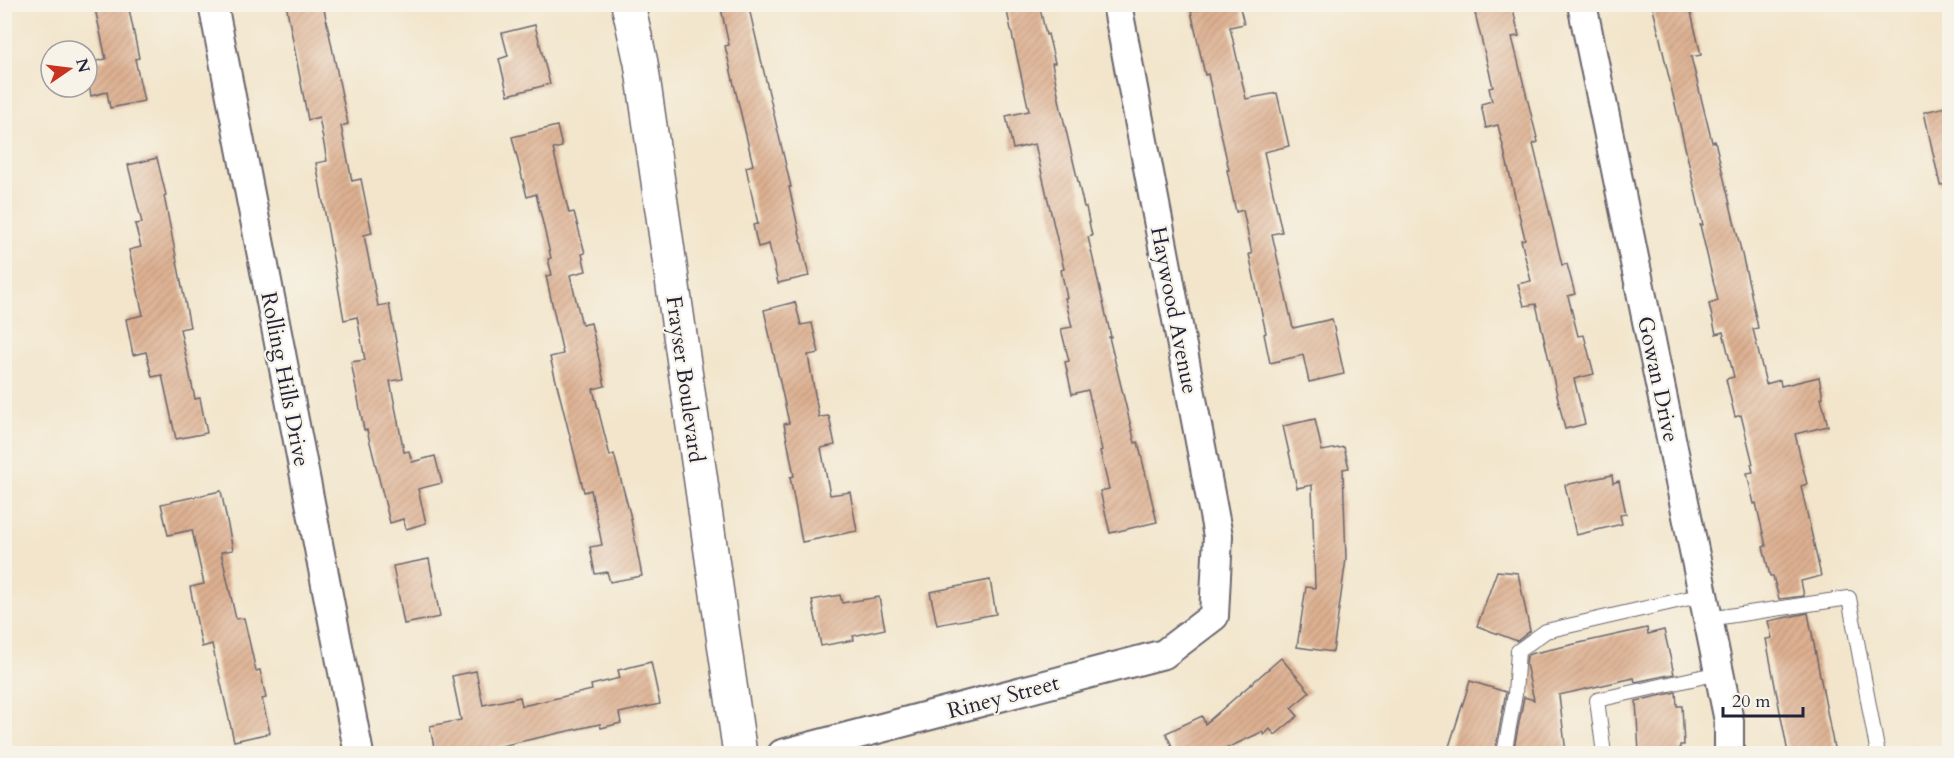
<svg xmlns="http://www.w3.org/2000/svg" width="1954" height="758" font-family="Cardo,serif">
  <style>
    .building { fill: url(#building-hatch) }
    .lines { fill: none; stroke-linecap: round; stroke-linejoin: round }
    .lane-casing { stroke: #6b666d; stroke-width: 16 }
    .street-casing { stroke: #6b666d; stroke-width: 32 }
    .secondary-casing { stroke: #6b666d; stroke-width: 36 }
    .lane { stroke: #fff; stroke-width: 14 }
    .street { stroke: #fff; stroke-width: 28 }
    .secondary { stroke: #fff; stroke-width: 33 }
    .labels { text-anchor: middle; stroke-width: 4.5; stroke-linejoin: round; paint-order: stroke }
    .street-label { font-size: 22px; fill: #22223b; stroke: #f7f3e8 }
  </style>
  <defs>
    <pattern id="building-hatch" width="6" height="6" patternUnits="userSpaceOnUse" patternTransform="scale(1.5)"><rect width="6" height="6" fill="#ddb091"/><path d="M-1 1l2-2M0 6l6-6M5 7l2-2" fill="none" stroke="#bd977e"/></pattern>
  </defs>
  <rect width="100%" height="100%" fill="#f7f3e8"/>
  <filter id="ink" filterUnits="userSpaceOnUse"><feTurbulence type="fractalNoise" baseFrequency=".0167" numOctaves="2"/><feDisplacementMap in="SourceGraphic" scale="12" xChannelSelector="R" yChannelSelector="G"/><feConvolveMatrix kernelMatrix="1 2 1 2 8 2 1 2 1" color-interpolation-filters="sRGB"/></filter>
  <filter id="wash" filterUnits="userSpaceOnUse"><feTurbulence type="fractalNoise" baseFrequency=".008" numOctaves="4" result="noise"/><feDisplacementMap in="SourceGraphic" scale="24" xChannelSelector="R" yChannelSelector="G"/><feGaussianBlur stdDeviation="1.35" result="paint"/><feColorMatrix in="noise" values="0 0 0 0 0 0 0 0 0 0 0 0 0 0 0 0 0 1.4 0 .05"/><feComposite in="paint" operator="in"/></filter>
  <g filter="url(#wash)">
    <rect width="100%" height="100%" fill="#f2e5cb"/>
    <g id="blocks">
      <g class="building">
        <path d="M94,4h34l11,54 -4,1 9,42 -34,7 -3,-16 -16,4 -4,-21v-12l19,-4z"/>
        <path d="M286,4h37l25,120 -7,2 11,55 9,-2 11,54 -8,2 14,71 11,-2 14,75 -13,2 14,71 5,-1 3,11 23,-6 7,27 -24,6 8,34 -20,6 -3,-10 -13,4 -23,-93h-3l-13,-68 14,-2 -8,-43 -13,3 -28,-157 11,-2 -8,-44 -11,3z"/>
        <path d="M720,4h28l43,183h-2l20,89 -31,7 -9,-39 -11,3 -5,-22 5,-1 -12,-57 7,-2 -28,-119 4,-1z"/>
        <path d="M1016,4h23l7,31 2,-1 7,29h-3l9,46 23,98h2l6,29 -4,1 23,100h-2l26,106 3,-1 19,80 -47,11 -10,-42 9,-2 -9,-38 2,-1 -14,-60 -16,4 -7,-32 4,-1 -8,-32 11,-2 -7,-29h2l-6,-28 3,-1 -29,-125 -22,5 -7,-33 23,-5 -23,-104z"/>
        <path d="M1223,4h16l5,20 -14,3 16,72 31,-6 12,53 -25,6 18,80 -10,2 21,94 39,-9 12,55 -35,8 -6,-27 -33,8 -6,-29 2,-1 -17,-79h3l-9,-44 -7,2 -9,-42h2l-21,-96 -3,1 -14,-64z"/>
        <path d="M1493,4h19l7,32 -7,1 26,105 -5,2 29,121 5,-1 8,30 -7,2 10,40 6,-1 10,39 -20,5 11,45 -20,5 -29,-125 -12,2 -6,-22 13,-3 -10,-41 4,-1 -27,-114 -12,3 -5,-24 11,-3 -3,-13 4,-1 -19,-78z"/>
        <path d="M1652,4h37l12,51 -10,2 21,85 3,-1 34,143 9,44 -5,1 13,55 14,-4 1,6 38,-9 4,20 -2,1 7,28 -33,8 12,50 -6,2 20,90 -20,5 3,15 -25,3 -6,-23h-3l-7,-29 3,-1 -10,-43 -2,1 -7,-31 6,-1 -2,-8h2l-12,-49 -6,2 -9,-38 8,-2 -11,-45 -7,2 -7,-30 9,-3 -18,-76h3z"/>
        <path d="M535,25l15,59 -42,11 -9,-36 9,-3 -6,-23z"/>
        <path d="M1950,106v78l-10,1 -16,-73z"/>
        <path d="M557,126l5,21 -9,2 16,64 5,-1 11,41 -3,1 4,17 -16,4 12,50 9,-2 14,63 -12,3 17,67 4,-2 16,60 12,62 -32,6 -3,-10 -12,2 -5,-27 12,-2 -11,-55 -7,2 -34,-135 13,-3 -17,-78 6,-1 -4,-16 3,-1 -15,-64 -9,3 -15,-60z"/>
        <path d="M157,158l9,37 -2,1 26,131 -10,2 15,70 5,-1 7,35 -31,6 -14,-64 -10,2 -6,-25 -13,3 -7,-36 17,-4 -14,-65 12,-3 -6,-23 7,-1 -14,-58z"/>
        <path d="M795,302l6,23 11,-2 7,30 -11,2 11,62 10,-1 6,29 -14,3 9,47 20,-3 7,39 -55,11 -12,-65 4,-1 -10,-52 5,-1 -25,-113z"/>
        <path d="M1315,419l7,32 22,-4 5,21 -6,1 3,90 -13,93 -36,-5 9,-60 9,1 -3,-103 -15,3 -14,-62z"/>
        <path d="M1612,475l1,8 6,-2 7,33 -6,1 2,9 -46,11 -11,-50z"/>
        <path d="M221,491l12,59 -12,2 15,67 8,-1 12,53 4,-1 6,28 -4,1 8,34 -36,8 -22,-97 -10,3 -12,-60 14,-3 -12,-54 -24,5 -7,-31z"/>
        <path d="M429,559l11,58 -36,7 -11,-58z"/>
        <path d="M1497,571l21,2 12,58 -13,10 -40,-15z"/>
        <path d="M990,580l6,34 -59,11 -7,-33z"/>
        <path d="M840,595l2,8 37,-6 6,32 -32,7 1,4 -33,6 -9,-46z"/>
        <path d="M1808,613l27,140h-47l-22,-114 6,-1 -4,-17z"/>
        <path d="M1647,628l1,6 16,-4 10,44 -39,8 -1,-4 -75,17 7,58h-53l11,-56 10,3 -8,-36 1,-8 3,-2z"/>
        <path d="M1281,658l29,34 -19,16 7,8 -23,19 -5,-6 -6,6 -2,-3 -46,21h-41l-9,-20 36,-17 3,8z"/>
        <path d="M651,662l9,42 -41,9 2,10 -20,5 -1,-4 -112,25 1,4h-54l-5,-27 31,-6 -9,-44 24,-5 7,34 37,-8 2,9 70,-16 -1,-5 29,-7 -2,-8z"/>
        <path d="M1470,681l36,11 -11,61h-48z"/>
        <path d="M1676,692l1,14h5l2,39h-4v8h-41l-3,-52z"/>
      </g>
    </g>
  </g>
  <g filter="url(#ink)">
    <use href="#blocks" fill-opacity="0" stroke="#6b666d" stroke-width="1.5"/>
    <g class="lines">
      <defs>
        <g id="lane">
          <path d="M1708,619l141,-21 29,156"/>
          <path d="M1504,754l11,-60 3,-43 28,-20 157,-36"/>
          <path d="M1604,754l-7,-54 122,-27"/>
        </g>
        <g id="street">
          <path d="M213,4l146,750"/>
          <path d="M1582,4l147,717v33"/>
          <path d="M782,754l382,-100 50,-38 4,-80 -101,-532"/>
        </g>
        <path id="secondary" d="M628,4l13,59 99,691"/>
      </defs>
      <use href="#lane" class="lane-casing"/>
      <use href="#street" class="street-casing"/>
      <use href="#secondary" class="secondary-casing"/>
      <use href="#lane" class="lane"/>
      <use href="#street" class="street"/>
      <use href="#secondary" class="secondary"/>
    </g>
  </g>
  <g class="labels">
    <g class="street-label">
      <text transform="translate(1175 310) rotate(79)" y="8">Haywood Avenue</text>
      <text transform="translate(286 379) rotate(79)" y="8">Rolling Hills Drive</text>
      <text transform="translate(686 379) rotate(82)" y="8">Frayser Boulevard</text>
      <text transform="translate(1659 379) rotate(78)" y="8">Gowan Drive</text>
      <text transform="translate(1003 696) rotate(-15)" y="8">Riney Street</text>
    </g>
  </g>
  <rect width="1954" height="758" fill="none" stroke="#f7f3e8" stroke-width="24"/>
  <g transform="translate(69 69) rotate(76)"><circle r="28" fill="#f7f3e8" stroke="#a29fa3" stroke-width="1.5"/>
  <path d="M0-4.5L10 22L0 15L-10 22Z" fill="#c8321e"/>
  <text y="-9" font-size="16" font-weight="bold" text-anchor="middle" fill="#22223b">N</text>
  </g>
  <path d="M1723 707v9h80v-9" fill="none" stroke="#22223b" stroke-width="3"/>
  <text x="1732" y="707" font-size="18" fill="#22223b" stroke="#f7f3e8" stroke-width="4.5" paint-order="stroke">20 m</text>
</svg>
